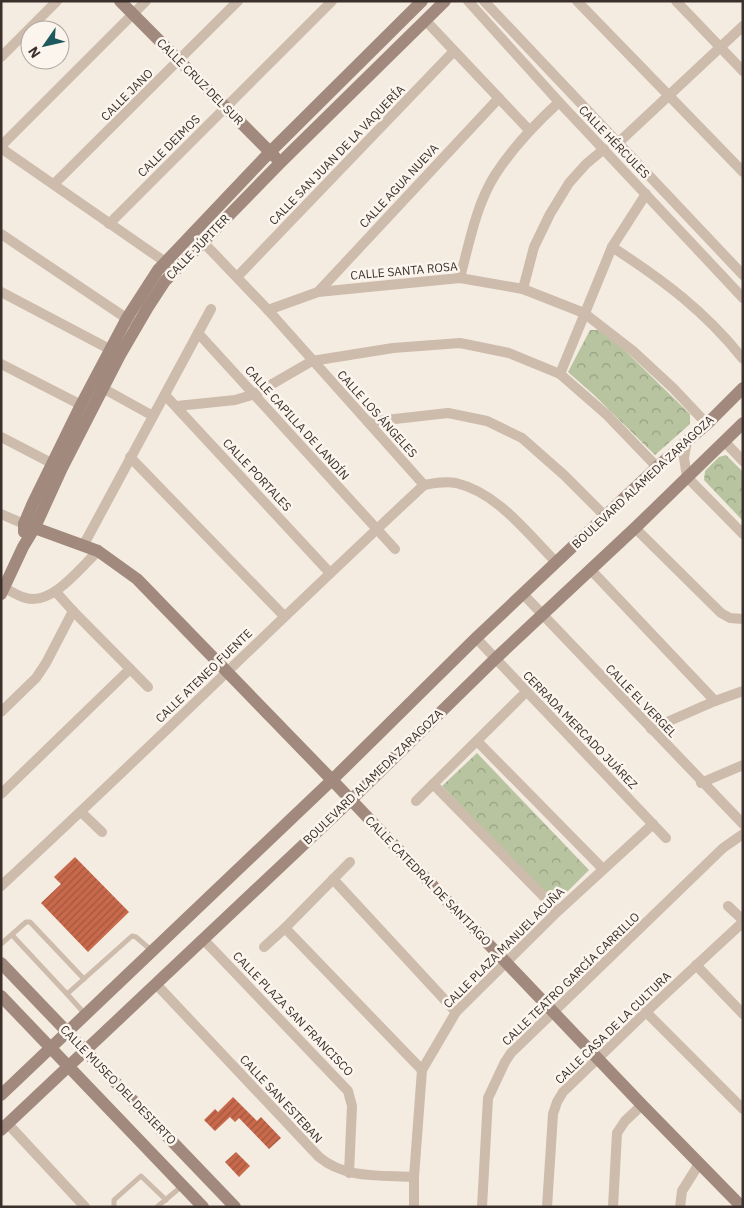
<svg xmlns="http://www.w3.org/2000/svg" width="744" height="1208" font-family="'IBM Plex Sans',sans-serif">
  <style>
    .park { fill: url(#park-crowns) }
    .building { fill: url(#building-hatch) }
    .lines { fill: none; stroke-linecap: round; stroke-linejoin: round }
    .lane { stroke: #cdbbac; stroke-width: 5 }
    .street { stroke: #cdbbac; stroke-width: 10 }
    .secondary { stroke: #a18a7d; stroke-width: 12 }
    .labels { text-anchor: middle; stroke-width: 5; stroke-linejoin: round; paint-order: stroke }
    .street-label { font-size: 12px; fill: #3b302b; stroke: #fbf5ee }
  </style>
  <defs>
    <pattern id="park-crowns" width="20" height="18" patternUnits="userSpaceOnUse" patternTransform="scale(1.25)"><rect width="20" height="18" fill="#b8c4a0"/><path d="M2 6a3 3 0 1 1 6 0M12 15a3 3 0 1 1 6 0" fill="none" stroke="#97a083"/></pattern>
    <pattern id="building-hatch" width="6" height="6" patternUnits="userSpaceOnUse" patternTransform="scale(1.25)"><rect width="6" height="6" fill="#c8694b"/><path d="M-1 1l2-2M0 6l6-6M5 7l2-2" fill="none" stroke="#a4573f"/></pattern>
  </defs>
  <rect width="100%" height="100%" fill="#f4ebe1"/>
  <g class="park">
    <path d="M590,330h9l11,6 80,78v10l-35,31 -61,-60 -26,-23z"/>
    <path d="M726,455l17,17v49l-39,-41 1,-9 14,-14z"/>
    <path d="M477,753l112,117 -34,34 -113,-118z"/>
  </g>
  <g class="building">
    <path d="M75,857l54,55 -41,40 -47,-49 20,-19 -7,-7z"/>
    <path d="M233,1097l24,24 4,-4 20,21 -12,11 -30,-31 -4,4 -5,-5 -15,14 -11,-11 11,-11 3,3z"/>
    <path d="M236,1152l14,14 -11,11 -14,-15z"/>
  </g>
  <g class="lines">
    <g class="lane">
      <path d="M12,935l55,59"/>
      <path d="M1,944l25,-22h4l54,57"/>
      <path d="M85,1014l-18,-20 65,-58 4,1 15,13"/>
      <path d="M114,1207v-7l27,-24 25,24"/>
      <path d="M157,1207l25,-21"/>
    </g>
    <g class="street">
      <path d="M468,1l91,101 184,196"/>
      <path d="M484,1l259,274"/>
      <path d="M577,1l166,171"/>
      <path d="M676,1l67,70"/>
      <path d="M426,21l103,109"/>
      <path d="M1,57l56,-56"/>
      <path d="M618,143l125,-117"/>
      <path d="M1,146l145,-145"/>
      <path d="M1,148l170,118"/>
      <path d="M54,184l184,-183"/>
      <path d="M109,224l223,-223"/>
      <path d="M1,234l131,88"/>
      <path d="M203,242l65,68 156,175"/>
      <path d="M612,247c51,33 93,64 131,112"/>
      <path d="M237,277l217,-226"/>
      <path d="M460,278c9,-34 16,-73 35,-103 18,-28 40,-51 64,-73"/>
      <path d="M523,289l11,-42 16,-33 19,-31 17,-19 18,-15"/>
      <path d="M1,292l114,60"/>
      <path d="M318,292l181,-194"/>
      <path d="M268,310l50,-18 142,-14 63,11 61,24 49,38 40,37 34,36"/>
      <path d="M198,333l197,216"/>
      <path d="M1,364l86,44"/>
      <path d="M560,374l52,-127 34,-53"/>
      <path d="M97,385l56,31"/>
      <path d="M165,395l165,178"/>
      <path d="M177,406l58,-6 20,-6 57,-33 81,-13 67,-5 49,10 51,21 47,41 50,52"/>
      <path d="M368,422l80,-9 39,8 35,17 42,37 41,41"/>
      <path d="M1,437l58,30"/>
      <path d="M687,441l-3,17 3,19 56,57"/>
      <path d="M724,441l19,20"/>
      <path d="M130,457l154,159"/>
      <path d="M424,485c11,-2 21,-4 32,-2 42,10 71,50 100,79"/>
      <path d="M1,514l23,10"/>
      <path d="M635,528l86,85 9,5 13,1"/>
      <path d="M83,546l128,-237"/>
      <path d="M591,570l124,131"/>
      <path d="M1,586c8,4 16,10 25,12 26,8 55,-31 72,-47"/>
      <path d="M56,592l17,19 75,76"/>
      <path d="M523,594l220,230"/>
      <path d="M476,638l190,200"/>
      <path d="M1,712l35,-34 10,-15 27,-52"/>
      <path d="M651,729l64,-28 28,-10"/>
      <path d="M477,741l126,128"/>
      <path d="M701,783l42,-18"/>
      <path d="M433,784l125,127"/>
      <path d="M1,794l129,-125"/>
      <path d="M416,801l110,-109"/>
      <path d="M81,812l21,20"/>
      <path d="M333,879l123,133"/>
      <path d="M1,886c143,-132 281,-269 423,-401"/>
      <path d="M728,906l15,14"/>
      <path d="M285,928l137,142"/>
      <path d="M203,939l145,152 4,15 -3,67"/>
      <path d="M264,947l21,-19 65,-66"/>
      <path d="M696,965l47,49"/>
      <path d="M156,984l163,173c26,22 62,18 95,20"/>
      <path d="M646,1012l97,97"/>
      <path d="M8,1124l77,83"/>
      <path d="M414,1207v-30l8,-107 34,-58 102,-101 95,-87"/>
      <path d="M482,1207l6,-109 17,-36 6,-9 212,-205 20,-14"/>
      <path d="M547,1207l6,-93 4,-12 6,-10 83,-80 97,-90"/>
      <path d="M613,1207l4,-74 8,-12 17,-16"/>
      <path d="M680,1207l2,-16 17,-27"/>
    </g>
    <g class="secondary">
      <path d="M120,1l155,156"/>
      <path d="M24,524l74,27 39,28 195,201 310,325 100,102"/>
      <path d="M24,532v-8l8,-19 49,-100 46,-87 31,-48 112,-118 152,-151"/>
      <path d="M1,594l22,-47 12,-20 27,-59 58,-113 28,-48 17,-26 116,-119 164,-161"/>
      <path d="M1,963l234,244"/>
      <path d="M1,996l202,211"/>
      <path d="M1,1095l331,-315 144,-142 181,-171 50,-43 36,-36"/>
      <path d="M1,1130l350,-330 144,-141 140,-131 108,-105"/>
    </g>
  </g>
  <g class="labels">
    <g class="street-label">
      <text transform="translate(200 82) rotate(45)" y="4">CALLE CRUZ DEL SUR</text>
      <text transform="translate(127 95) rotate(-45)" y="4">CALLE JANO</text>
      <text transform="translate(614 142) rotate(46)" y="4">CALLE HÉRCULES</text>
      <text transform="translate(169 146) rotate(-45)" y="4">CALLE DEIMOS</text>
      <text transform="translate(337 155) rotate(-46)" y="4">CALLE SAN JUAN DE LA VAQUERÍA</text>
      <text transform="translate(399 186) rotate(-47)" y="4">CALLE AGUA NUEVA</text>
      <text transform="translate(198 247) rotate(-46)" y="4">CALLE JÚPITER</text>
      <text transform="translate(404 271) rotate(-5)" y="4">CALLE SANTA ROSA</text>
      <text transform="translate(377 414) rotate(48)" y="4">CALLE LOS ÁNGELES</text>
      <text transform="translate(297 423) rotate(48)" y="4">CALLE CAPILLA DE LANDÍN</text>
      <text transform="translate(257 475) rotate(47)" y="4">CALLE PORTALES</text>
      <text transform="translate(643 482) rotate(-43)" y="4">BOULEVARD ALAMEDA ZARAGOZA</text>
      <text transform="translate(204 676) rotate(-44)" y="4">CALLE ATENEO FUENTE</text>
      <text transform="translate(641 701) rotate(46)" y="4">CALLE EL VERGEL</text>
      <text transform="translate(580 730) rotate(46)" y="4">CERRADA MERCADO JUÁREZ</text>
      <text transform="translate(373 777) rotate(-44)" y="4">BOULEVARD ALAMEDA ZARAGOZA</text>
      <text transform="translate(428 881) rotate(46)" y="4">CALLE CATEDRAL DE SANTIAGO</text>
      <text transform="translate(504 948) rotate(-45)" y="4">CALLE PLAZA MANUEL ACUÑA</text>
      <text transform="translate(571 979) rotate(-44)" y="4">CALLE TEATRO GARCÍA CARRILLO</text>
      <text transform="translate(293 1014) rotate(46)" y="4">CALLE PLAZA SAN FRANCISCO</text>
      <text transform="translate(613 1028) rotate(-44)" y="4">CALLE CASA DE LA CULTURA</text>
      <text transform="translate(118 1085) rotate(46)" y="4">CALLE MUSEO DEL DESIERTO</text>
      <text transform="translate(281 1099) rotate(47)" y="4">CALLE SAN ESTEBAN</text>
    </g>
  </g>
  <rect width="744" height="1208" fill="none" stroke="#3b302b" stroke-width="5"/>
  <g transform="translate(45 45) rotate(236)"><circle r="24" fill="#fbf5ee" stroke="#aea6a0"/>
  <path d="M0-4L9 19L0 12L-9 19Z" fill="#1f5a5e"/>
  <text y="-8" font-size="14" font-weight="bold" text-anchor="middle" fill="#3b302b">N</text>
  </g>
</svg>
